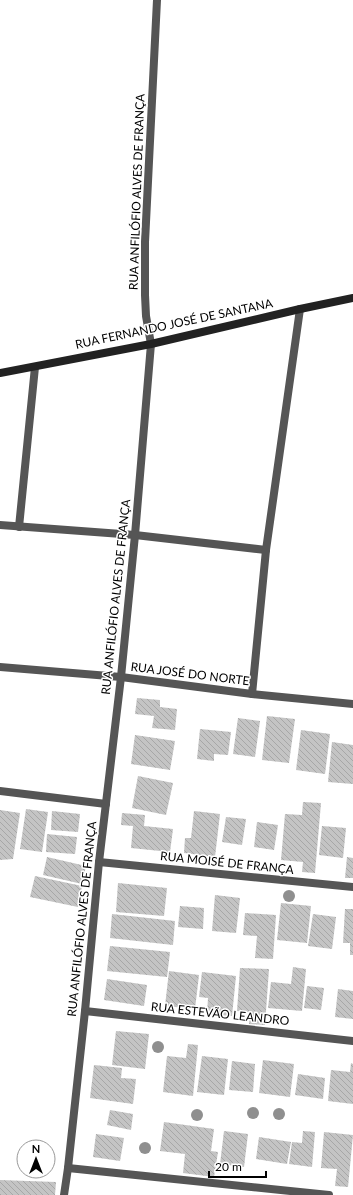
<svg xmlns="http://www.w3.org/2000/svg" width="353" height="1195" font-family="Lato,sans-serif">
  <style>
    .building { fill: url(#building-back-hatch) }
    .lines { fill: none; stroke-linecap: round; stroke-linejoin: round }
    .street { stroke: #555; stroke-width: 8 }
    .secondary { stroke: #222; stroke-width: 8 }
    .tree { fill: #8f8f8f }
    .labels { text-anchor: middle; stroke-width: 3; stroke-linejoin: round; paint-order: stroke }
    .street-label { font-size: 12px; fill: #000; stroke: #fff }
  </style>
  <defs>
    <pattern id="building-back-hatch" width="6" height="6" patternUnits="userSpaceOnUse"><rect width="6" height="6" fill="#c4c4c4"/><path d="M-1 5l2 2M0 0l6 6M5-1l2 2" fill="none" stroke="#a7a7a7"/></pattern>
  </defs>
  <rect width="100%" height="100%" fill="#fff"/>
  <g class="building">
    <path d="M137,698l23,2v7l17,2 -2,21 -23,-2 2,-12 -19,-2z"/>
    <path d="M267,716l28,3 -6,44 -27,-3z"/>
    <path d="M238,718l22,3 -5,36 -22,-3z"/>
    <path d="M200,729l31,3 -3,23 -14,-1v7l-17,-2z"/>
    <path d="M301,730l29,4 -5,40 -29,-4z"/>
    <path d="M135,735l40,6 -5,29 -39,-6z"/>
    <path d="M332,742l21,3v39l-25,-2z"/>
    <path d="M138,776l35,7 -7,32 -34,-7z"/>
    <path d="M303,802l18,1 -6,70 -13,-1 1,-10 -22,-2 4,-46 17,1z"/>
    <path d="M26,809l22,3 -6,40 -22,-3z"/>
    <path d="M0,810l20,3 -7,46 -13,1z"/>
    <path d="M52,811l28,3 -2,18 -27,-2z"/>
    <path d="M194,811l26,3 -5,43 -31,-4 1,-15h6z"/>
    <path d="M122,813l23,2 -1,11 29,3 -3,23 -39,-4 2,-22 -12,-1z"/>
    <path d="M226,817l20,2 -4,26 -20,-3z"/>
    <path d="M257,822l21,3 -4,25 -20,-3z"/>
    <path d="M322,826l24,2 -3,30 -24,-3z"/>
    <path d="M47,834l30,3 -2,17 -29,-2z"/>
    <path d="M47,857l39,9 -4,18 -39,-9z"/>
    <path d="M347,857l6,1v20h-8z"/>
    <path d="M35,876l47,10 -4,21 -48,-10z"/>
    <path d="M118,883l49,5 -3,28 -48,-4z"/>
    <path d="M215,895l25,3 -4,35 -24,-2z"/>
    <path d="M281,903l30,3 -4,37 -30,-3z"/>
    <path d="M180,906l24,2 -1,21 -25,-2z"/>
    <path d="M345,909h8v46h-3v-12h-7z"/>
    <path d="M245,913l31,2 -3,44 -18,-1 2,-22 -14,-1z"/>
    <path d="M112,914l63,7 -2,24 -63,-7z"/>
    <path d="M313,914l23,3 -4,32 -24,-3z"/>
    <path d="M110,946l60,6 -3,25 -60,-6z"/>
    <path d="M293,967l13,2 -4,42 -34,-3 3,-26 20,2z"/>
    <path d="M240,968l29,1 -4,56 -16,-1 1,-12 -13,-1z"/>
    <path d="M169,971l30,4 -4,34 -30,-3z"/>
    <path d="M202,972l34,4 -4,40 -25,-2 1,-16 -9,-1z"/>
    <path d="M107,979l40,6 -3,21 -40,-6z"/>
    <path d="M307,986l17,2 -3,22 -17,-2z"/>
    <path d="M338,989l15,2v28l-18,-2z"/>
    <path d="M116,1031l33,3 -4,35 -33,-4z"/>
    <path d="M188,1044l10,1 -5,51 -30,-4 4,-36 19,2z"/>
    <path d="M202,1056l26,3 -4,36 -27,-3z"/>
    <path d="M263,1060l31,4 -4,33 -31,-4z"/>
    <path d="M232,1061l23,3 -2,28 -24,-2z"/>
    <path d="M351,1063l2,1v40l-25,-3 3,-31 19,2z"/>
    <path d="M94,1065l28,3 -1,10 15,1 -3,25 -43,-6z"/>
    <path d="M298,1074l27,4 -2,21 -28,-4z"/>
    <path d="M110,1110l23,4 -2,16 -24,-5z"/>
    <path d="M164,1122l50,7 -3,22 7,1 -4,25 -31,-4 2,-19 -25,-3z"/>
    <path d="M224,1131l24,3 -4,33 -24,-3z"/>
    <path d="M303,1131l12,1 -3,35 -23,-3 3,-22 10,1z"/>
    <path d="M324,1132l29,3 -5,52 -13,-1 2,-17 -16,-1z"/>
    <path d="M96,1134l28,4 -4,23 -27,-4z"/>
    <path d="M259,1137l32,5 -4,22 -31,-5z"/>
    <path d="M0,1180l56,2 -1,13h-55z"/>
  </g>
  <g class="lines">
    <g class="street">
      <path d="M0,525l135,10 131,15"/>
      <path d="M19,527l16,-160"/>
      <path d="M0,667l121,10 131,17 101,10"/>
      <path d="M252,694l14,-144 34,-241"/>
      <path d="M0,791l106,13"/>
      <path d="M99,862l254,25"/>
      <path d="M85,1011l268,30"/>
      <path d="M68,1168l261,27"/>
      <path d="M64,1195l4,-27 17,-157 14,-149 22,-185 14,-142 16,-191 -5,-28 -1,-21v-53l12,-242"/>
    </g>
    <path class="secondary" d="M0,373l151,-29 149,-35 53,-11"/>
  </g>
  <g class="tree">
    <circle cx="289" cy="896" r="6"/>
    <circle cx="158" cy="1047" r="6"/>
    <circle cx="253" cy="1113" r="6"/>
    <circle cx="279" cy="1114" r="6"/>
    <circle cx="197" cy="1115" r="6"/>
    <circle cx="145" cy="1148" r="6"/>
  </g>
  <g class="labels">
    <g class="street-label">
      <text transform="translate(137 192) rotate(-88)" y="4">RUA ANFILÓFIO ALVES DE FRANÇA</text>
      <text transform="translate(174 324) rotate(-12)" y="4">RUA FERNANDO JOSÉ DE SANTANA</text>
      <text transform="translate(116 597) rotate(-84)" y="4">RUA ANFILÓFIO ALVES DE FRANÇA</text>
      <text transform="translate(190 674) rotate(7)" y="4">RUA JOSÉ DO NORTE</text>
      <text transform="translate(227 863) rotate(6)" y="4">RUA MOISÉ DE FRANÇA</text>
      <text transform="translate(82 919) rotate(-84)" y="4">RUA ANFILÓFIO ALVES DE FRANÇA</text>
      <text transform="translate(220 1014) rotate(6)" y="4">RUA ESTEVÃO LEANDRO</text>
    </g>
  </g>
  <g transform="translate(36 1159)"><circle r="19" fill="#ffffff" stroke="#999999"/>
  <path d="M0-3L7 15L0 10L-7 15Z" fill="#000000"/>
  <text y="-6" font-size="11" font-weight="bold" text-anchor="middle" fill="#000000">N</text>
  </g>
  <path d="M209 1171v6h57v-6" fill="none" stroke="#000000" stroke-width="2"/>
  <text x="215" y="1171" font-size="12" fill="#000000" stroke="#ffffff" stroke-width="3" paint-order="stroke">20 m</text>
</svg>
